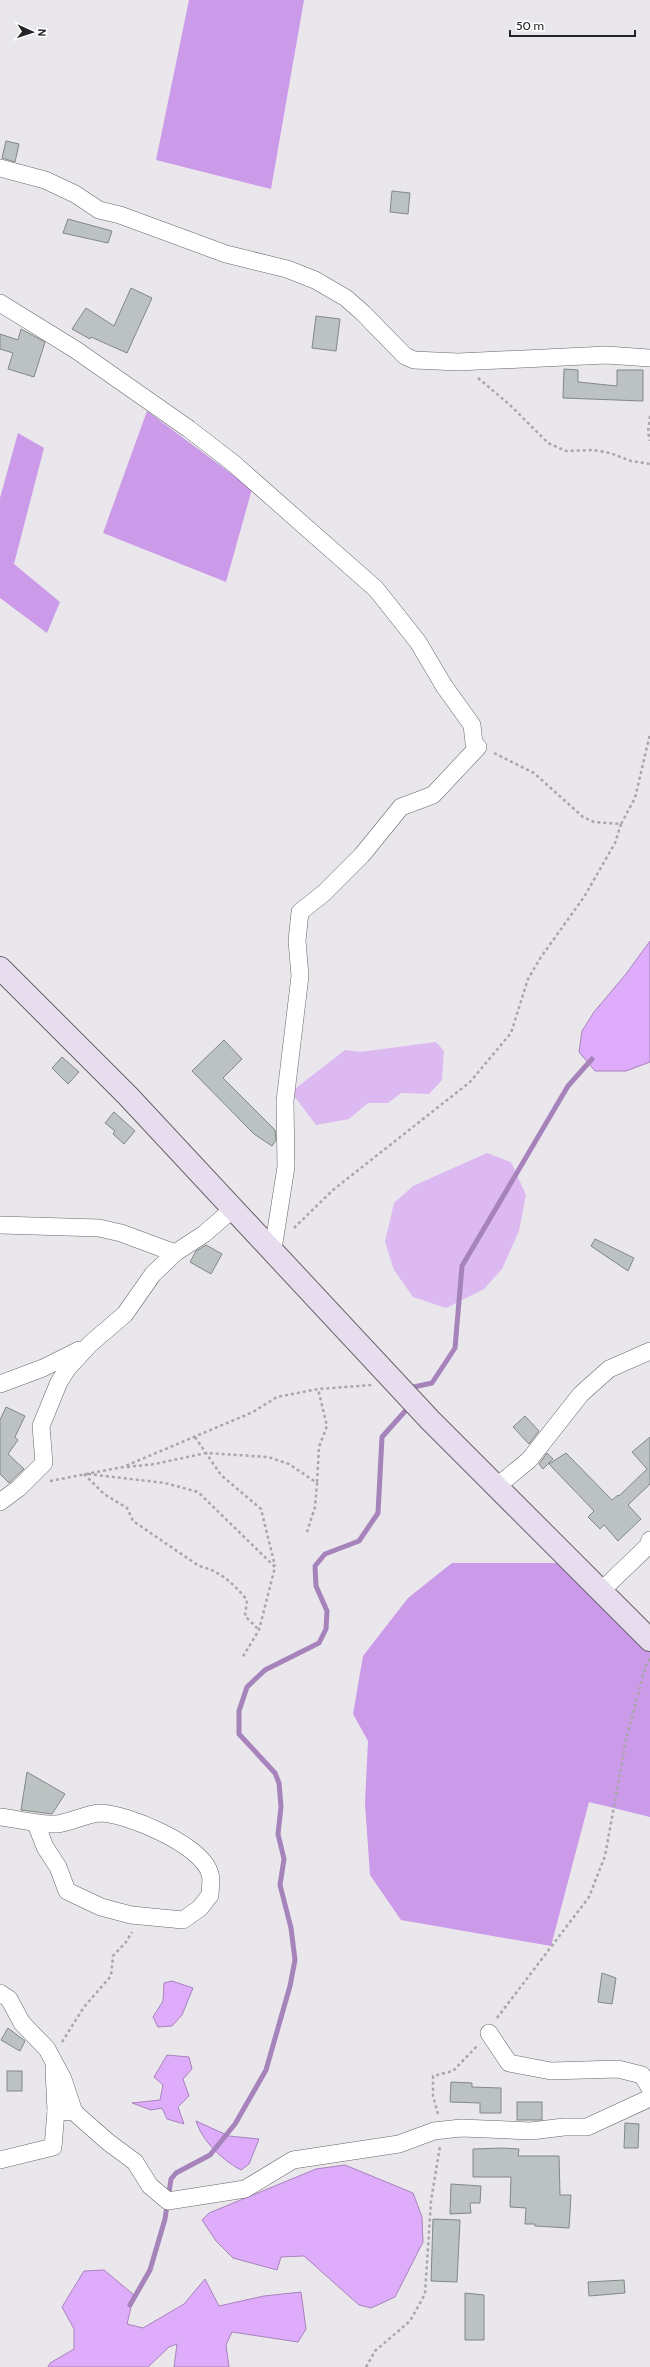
<svg xmlns="http://www.w3.org/2000/svg" width="650" height="2367" font-family="Cabin,sans-serif">
  <style>
    .green { fill: #dcb9f1 }
    .forest { fill: #cb9ae9 }
    .water { fill: #deacfb; stroke: #a683bb }
    .lines { fill: none; stroke-linecap: round; stroke-linejoin: round }
    .stream { stroke: #a683bb; stroke-width: 5 }
    .building { fill: #bbc2c1; stroke: #818887 }
    .street-casing { stroke: #676569; stroke-width: 18 }
    .secondary-casing { stroke: #676569; stroke-width: 24 }
    .path { stroke: #a9a6aa; stroke-width: 2.5; stroke-dasharray: 3 3; stroke-linecap: butt }
    .street { stroke: #fff; stroke-width: 17 }
    .secondary { stroke: #e8ddee; stroke-width: 22 }
  </style>
  <rect width="100%" height="100%" fill="#eae7ec"/>
  <g class="green">
    <path d="M436,1042l8,9 -2,29 -13,14 -28,-1 -13,10h-20l-19,16 -33,6 -25,-33 54,-42 15,2z"/>
    <path d="M487,1153l24,9 15,33 -7,36 -17,38 -18,20 -38,19 -33,-11 -19,-27 -9,-28 9,-39 19,-17z"/>
  </g>
  <g class="forest">
    <path d="M189,0h115l-33,189 -115,-29z"/>
    <path d="M147,411l105,78 -26,93 -123,-49z"/>
    <path d="M18,433l26,15 -30,116 46,38 -13,31 -47,-35v-100z"/>
    <path d="M452,1563h123l75,77v177l-61,-15 -38,144 -150,-26 -31,-45 -5,-71 3,-63 -15,-27 10,-58 45,-58z"/>
  </g>
  <g class="water">
    <path d="M650,941v121l-24,9h-31l-16,-19 3,-21 12,-19 32,-38z"/>
    <path d="M172,1981l21,7 -11,27 -10,11 -14,1 -5,-10 10,-16 1,-18z"/>
    <path d="M167,2055l22,2 3,12 -9,10 6,17 -11,11 6,17 -17,-5 -5,-11 -11,2 -19,-7 28,-3 3,-15 -9,-8z"/>
    <path d="M196,2121l33,15 30,3 -10,25 -8,6c-20,-11 -38,-28 -45,-49z"/>
    <path d="M345,2165l68,28 9,24 1,25 -28,55 -24,11 -12,-3 -55,-49 -23,1 -4,13 -44,-12 -17,-17 -14,-21 7,-7 107,-44z"/>
    <path d="M104,2270l30,25 -7,29 16,4 41,-24 21,-25 14,27 45,-10 37,-4 5,37 -8,13 -66,-10 -6,13 3,22h-55l3,-23 -8,3 -21,20h-100l2,-4 24,-14v-20l-12,-22 22,-36z"/>
  </g>
  <g class="lines">
    <g class="stream">
      <path d="M409,1388l23,-5 23,-35 7,-82 106,-180 24,-27"/>
      <path d="M130,2305l20,-35 15,-51 6,-40 5,-6 34,-18 25,-31 31,-54 24,-84 5,-26 -4,-32 -11,-43 4,-26 -6,-25 3,-27 -2,-24 -4,-10 -36,-39v-23l8,-24 18,-17 54,-27 7,-14 1,-18 -11,-25 -1,-20 10,-12 34,-13 19,-28 4,-76 25,-28 -1,-5"/>
    </g>
  </g>
  <g class="building">
    <path d="M6,141l13,3 -4,18 -13,-4z"/>
    <path d="M392,191l18,2 -2,21 -18,-2z"/>
    <path d="M68,219l44,12 -4,12 -45,-10z"/>
    <path d="M131,288l21,10 -25,55 -36,-16 -1,2 -18,-10 14,-21 28,18z"/>
    <path d="M316,316l24,3 -4,32 -24,-3z"/>
    <path d="M21,329l24,13 -11,35 -26,-8 5,-16 -13,-4v-15l18,6z"/>
    <path d="M564,369l14,1v12l39,4v-16h26v31l-80,-3z"/>
    <path d="M224,1040l18,19 -19,19 52,52 1,10 -4,6 -18,-12 -62,-63z"/>
    <path d="M62,1057l17,15 -11,12 -16,-16z"/>
    <path d="M114,1112l21,19 -11,13 -11,-10 2,-3 -10,-8z"/>
    <path d="M595,1239l39,19 -6,13 -37,-25z"/>
    <path d="M206,1245l16,9 -11,20 -21,-12 6,-11z"/>
    <path d="M6,1407l19,9 -10,21 3,3 -10,14 16,15 -15,14 -9,-9v-54z"/>
    <path d="M525,1416l14,15 -10,13 -16,-17z"/>
    <path d="M650,1437v47l-22,21 13,14 -23,22 -14,-16 -4,4 -12,-12 6,-6 -45,-47 17,-11 46,47 6,-5 1,1 28,-27 -15,-17z"/>
    <path d="M547,1453l6,6 -10,10 -4,-5z"/>
    <path d="M27,1772l38,22 -13,20 -31,-4z"/>
    <path d="M602,1973l14,5 -4,26 -14,-2z"/>
    <path d="M8,2028l17,13 -5,10 -19,-11z"/>
    <rect x="7" y="2071" width="15" height="20"/>
    <path d="M451,2082l21,1v4l29,1v25h-21v-10l-30,-1z"/>
    <rect x="517" y="2102" width="25" height="18"/>
    <path d="M625,2123l14,1 -1,24h-14z"/>
    <path d="M503,2148l16,1 -1,7h41l1,39h11l-2,33 -34,-2v-2h-10l1,-16 -16,-1 1,-30h-38v-28z"/>
    <path d="M451,2184l30,2 -1,17h-10l1,10 -21,1z"/>
    <path d="M433,2219l27,1 -3,62 -26,-1z"/>
    <path d="M624,2280l1,13 -36,3 -1,-14z"/>
    <path d="M465,2293l19,2v45h-19z"/>
  </g>
  <g class="lines">
    <defs>
      <g id="street">
        <path d="M0,168l45,12 30,14 24,16 21,5 106,39 61,15 28,11 31,18 17,15 42,43 9,4 44,2 148,-7 44,3"/>
        <path d="M0,303l76,47 113,79 44,34 143,126 42,53 26,44 28,39 2,18 4,4 -45,48 -32,12 -39,48 -38,38 -24,19 -3,29 3,35 -15,125 1,66 -13,82"/>
        <path d="M0,1225l99,3 22,5 54,20"/>
        <path d="M0,1384l43,-16 36,-18"/>
        <path d="M496,1487l33,-27 52,-66 28,-25 41,-18"/>
        <path d="M0,1502l19,-14 25,-25 -3,-37 18,-44 9,-14 22,-24 35,-30 28,-40 22,-21 29,-19 30,-26"/>
        <path d="M601,1591l47,-45 2,-6"/>
        <path d="M0,1817c19,2 38,8 57,7 14,-2 30,-10 42,-11 27,0 104,32 111,61 2,6 0,15 0,21l-10,13 -17,12 -52,-5 -30,-8 -34,-16 -9,-24 -13,-20 -9,-23"/>
        <path d="M0,1993l9,6 13,24 25,26 16,30 11,33"/>
        <path d="M489,2033l20,30 42,8 67,-2 24,6 8,13"/>
        <path d="M54,2069l2,42"/>
        <path d="M0,2160l53,-13 3,-36 18,1 34,30 27,20 15,24 18,15 77,-12 48,-29 106,-16 35,-13 27,-3 70,3 33,-4h23l63,-29"/>
      </g>
      <path id="secondary" d="M0,968l128,128 302,324 220,220"/>
    </defs>
    <use href="#street" class="street-casing"/>
    <use href="#secondary" class="secondary-casing"/>
    <g class="path">
      <path d="M478,378l32,27 38,38 18,8 27,-1 17,3 21,8 19,3"/>
      <path d="M650,416l-2,16 2,9"/>
      <path d="M494,753l40,20 49,44 11,5 27,2 14,-26 15,-64"/>
      <path d="M294,1228l39,-38 137,-108 41,-49 17,-54 13,-22 43,-60 31,-54 6,-19"/>
      <path d="M195,1437l26,38 40,34 14,57"/>
      <path d="M127,1467l28,-3 51,-11 62,4 21,7 28,19 -2,24 -9,28"/>
      <path d="M84,1474l20,20 23,14 6,13 66,45c21,5 34,17 48,34l-2,16 14,14"/>
      <path d="M88,1474l77,9 33,9 77,75 -16,63 -17,28"/>
      <path d="M50,1481l73,-14 130,-55 24,-15 41,-8 54,-4"/>
      <path d="M317,1482l2,-35 8,-21 -9,-37"/>
      <path d="M497,2018l92,-121 16,-41 22,-121 19,-70 4,-6"/>
      <path d="M62,2042l22,-35 27,-31 2,-20 13,-14 6,-10"/>
      <path d="M438,2114l-5,-18v-20l20,-5 25,-26"/>
      <path d="M366,2367l9,-16 35,-30 15,-27 6,-93 9,-55"/>
    </g>
    <use href="#street" class="street"/>
    <use href="#secondary" class="secondary"/>
  </g>
  <g transform="translate(32 32) rotate(93)" stroke="#ffffff" stroke-width="3" paint-order="stroke">
  <path d="M0-3L7 15L0 10L-7 15Z" fill="#242325"/>
  <text y="-6" font-size="11" font-weight="bold" text-anchor="middle" fill="#242325">N</text>
  </g>
  <path d="M510 30v6h125v-6" fill="none" stroke="#242325" stroke-width="2"/>
  <text x="516" y="30" font-size="12" fill="#242325" stroke="#ffffff" stroke-width="3" paint-order="stroke">50 m</text>
</svg>
